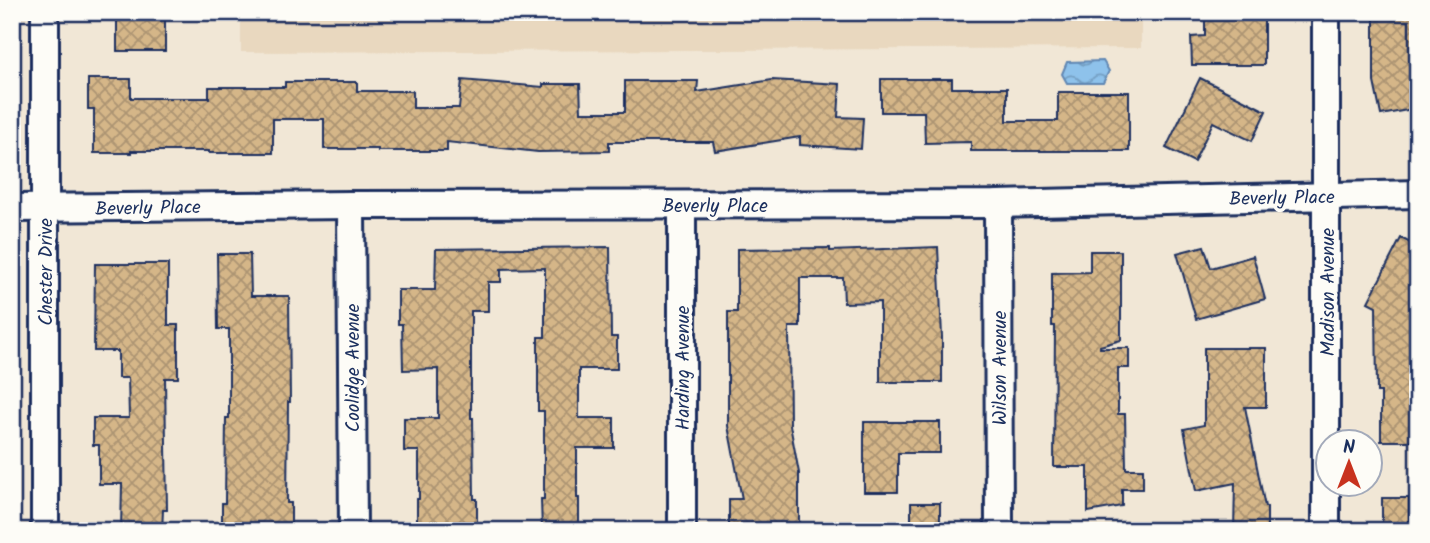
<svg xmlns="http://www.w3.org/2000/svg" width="1430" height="543" font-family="Kalam,sans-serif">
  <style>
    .built { fill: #e9d8bf }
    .water { fill: url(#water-waves); stroke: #6087b3; stroke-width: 2 }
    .building { fill: url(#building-cross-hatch); stroke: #1b2f5e; stroke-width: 2 }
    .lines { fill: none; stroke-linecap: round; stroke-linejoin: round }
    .minor-casing { stroke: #1b2f5e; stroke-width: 32 }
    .minor { stroke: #fdfcf7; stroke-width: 26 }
    .labels { text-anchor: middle; stroke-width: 7; stroke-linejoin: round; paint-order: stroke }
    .street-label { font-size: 19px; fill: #1b2f5e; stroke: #fdfcf7 }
  </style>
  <defs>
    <pattern id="water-waves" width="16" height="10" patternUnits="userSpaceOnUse" patternTransform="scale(1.75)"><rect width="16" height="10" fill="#8ec2eb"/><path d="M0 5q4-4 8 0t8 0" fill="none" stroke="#739ec2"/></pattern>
    <pattern id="building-cross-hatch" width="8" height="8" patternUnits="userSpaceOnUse" patternTransform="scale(1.75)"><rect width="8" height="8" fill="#d5b688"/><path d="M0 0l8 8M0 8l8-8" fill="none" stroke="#ac9472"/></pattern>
  </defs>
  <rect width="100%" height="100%" fill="#f1e7d6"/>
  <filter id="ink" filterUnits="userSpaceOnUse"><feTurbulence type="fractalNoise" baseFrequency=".0143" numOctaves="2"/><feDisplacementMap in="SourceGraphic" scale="14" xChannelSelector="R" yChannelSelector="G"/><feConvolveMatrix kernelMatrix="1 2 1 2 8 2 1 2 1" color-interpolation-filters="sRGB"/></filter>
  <g filter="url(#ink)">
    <path class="built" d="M241,12h900v36l-900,4z"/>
    <path class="water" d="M1103,61l6,10 -6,12h-36l-5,-9 5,-12z"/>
    <g class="building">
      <rect x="117" y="12" width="48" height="39"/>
      <path d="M1205,12h59v53h-72l-1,-28 14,-1z"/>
      <path d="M1374,12h44v96l-37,7 -7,-33z"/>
      <path d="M1200,78l66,33 -14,30 -39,-19 -19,40 -28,-14z"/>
      <path d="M88,79h43v19h78v-11h76v-5h72v9h56v17h46l3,-28 81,7v-3h37l1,28h44v-31h73l-1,11 75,-12 68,4 -2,33 25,1 -2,31 -61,-4v-8l-85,14 -2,-9h-104v9l-71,1 -91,-10v9h-69v-2h-54v-30h-51v34h-64v-2h-78v2h-37v-44h-6z"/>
      <path d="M881,79h71v9h55v33h51v-29h71v59h-158v-9l-46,1 -1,-31h-43z"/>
      <path d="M1401,238l17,9v194h-37v-49h-4l-1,-86 -8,-4z"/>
      <path d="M1204,246l7,22 42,-12 12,43 -69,20 -19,-66z"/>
      <path d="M610,247l1,90h6v32h-38v49h35v30h-37v50h2v33h-37l-1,-32h3v-88h-6v-74h7v-69l-44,1v13h-13v29h-17v107h2l1,81h3v32h-36v-5h-24v-27h2v-48h-15v-33h34v-49l-35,1 -1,-46h-4v-34h37l1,-41z"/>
      <path d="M938,247l4,90v45h-62v-80l-36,1 -1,-25h-43v49h-11l1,98 9,48v58h-70v-32h13l-14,-73v-114h9v-63l93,-1v3z"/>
      <path d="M1090,251h31v89l-21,6v2h29v20h-11v46h7l1,55h17v20h-21v17l-34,6v-45h-34l1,-141h-3v-53l38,-1z"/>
      <path d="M217,254h33l1,42h38l1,106h-2l-1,101h4v28h-69v-28h3l1,-85h3v-89h-11z"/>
      <path d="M95,264h73v61h10v53h-13l2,132h-4l-1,21h-41l1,-47h-23v-39h-6v-27h36l-1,-40h-10v-27h-24z"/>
      <path d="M1204,348h62v59h-21l20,100h2v24h-33l1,-48 -39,8 -12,-62 20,-4z"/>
      <path d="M864,422h76v31h-42v39h-34z"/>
      <rect x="1382" y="498" width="27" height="33"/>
      <rect x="911" y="503" width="29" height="28"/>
    </g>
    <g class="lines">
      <defs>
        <g id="minor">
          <path d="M45,12v519"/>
          <path d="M998,204l1,327"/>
          <path d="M351,205l2,326"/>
          <path d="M682,205v326"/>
          <path d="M12,208l339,-3 647,-1 420,-10"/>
          <path d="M1326,531v-519"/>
        </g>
      </defs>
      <use href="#minor" class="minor-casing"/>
      <use href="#minor" class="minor"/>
    </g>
  </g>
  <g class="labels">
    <g class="street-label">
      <text transform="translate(1282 197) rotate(-1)" y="7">Beverly Place</text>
      <text x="715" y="212">Beverly Place</text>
      <text transform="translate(148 207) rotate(-1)" y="7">Beverly Place</text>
      <text transform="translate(45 272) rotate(-90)" y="7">Chester Drive</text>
      <text transform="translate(1327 292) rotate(-90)" y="7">Madison Avenue</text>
      <text transform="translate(352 368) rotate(-90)" y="7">Coolidge Avenue</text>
      <text transform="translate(682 368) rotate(-90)" y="7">Harding Avenue</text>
      <text transform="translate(999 368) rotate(-90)" y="7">Wilson Avenue</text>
    </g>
  </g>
  <rect width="1430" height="543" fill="none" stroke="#fdfcf7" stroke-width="42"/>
  <rect x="21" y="21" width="1388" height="501" fill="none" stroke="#1b2f5e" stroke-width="2.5" filter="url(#ink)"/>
  <g transform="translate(1349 463)"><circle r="33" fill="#fdfcf7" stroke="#a3aaba" stroke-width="2"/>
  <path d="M0-5L12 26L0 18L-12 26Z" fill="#c8321e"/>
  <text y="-10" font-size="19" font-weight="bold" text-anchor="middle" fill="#1b2f5e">N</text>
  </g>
</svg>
